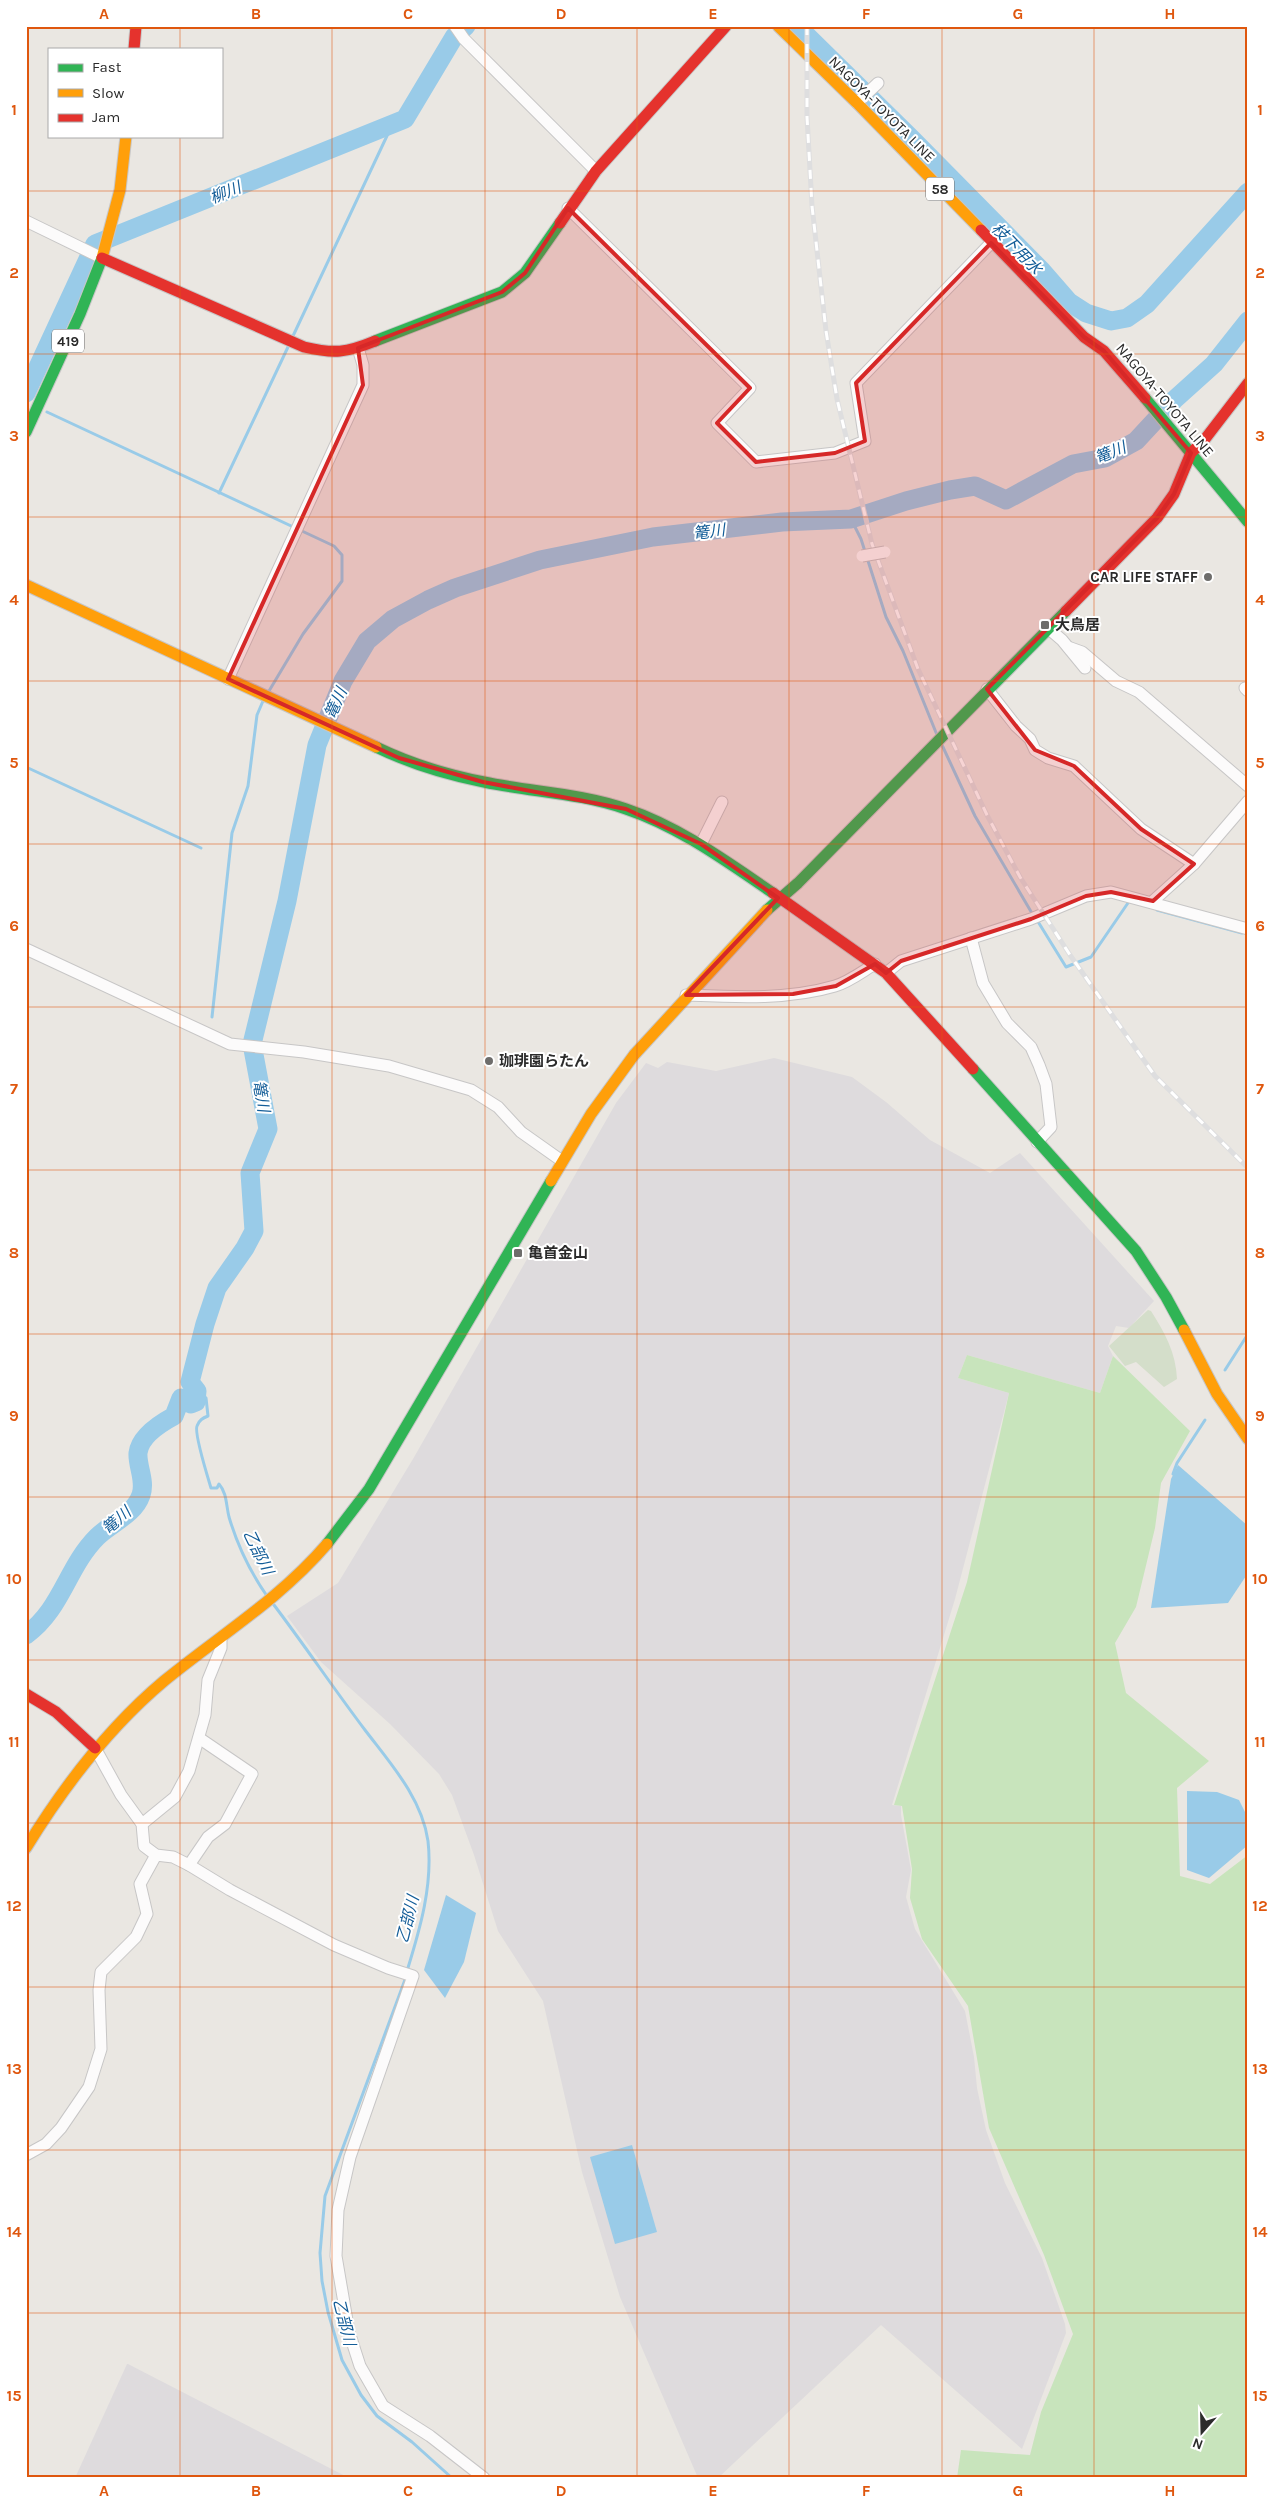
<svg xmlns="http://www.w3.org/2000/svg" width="1274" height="2504" font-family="Karla,'Noto Sans JP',sans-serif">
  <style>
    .industrial { fill: #dedbdd }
    .green { fill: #c8e4bc }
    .cemetery { fill: #d4deca }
    .water { fill: #99cbe8 }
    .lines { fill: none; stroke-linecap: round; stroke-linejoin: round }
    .stream { stroke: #99cbe8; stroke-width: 3 }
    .river { stroke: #99cbe8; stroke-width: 19 }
    .street-casing { stroke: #c7c6c6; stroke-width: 13 }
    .fast-casing { stroke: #c7c6c6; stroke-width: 13 }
    .slow-casing { stroke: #c7c6c6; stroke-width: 13 }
    .jam-casing { stroke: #c7c6c6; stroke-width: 13 }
    .street { stroke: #fcfbfb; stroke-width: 11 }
    .fast { stroke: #30b455; stroke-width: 11 }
    .slow { stroke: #ff9f0a; stroke-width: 11 }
    .jam { stroke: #e5322d; stroke-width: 11 }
    .rail-casing { stroke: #dededf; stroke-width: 5 }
    .rail { stroke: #fff; stroke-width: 3; stroke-dasharray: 9; stroke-linecap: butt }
    .street-bridge-casing { stroke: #c7c6c6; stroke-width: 13; stroke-linecap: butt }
    .street-bridge { stroke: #fcfbfb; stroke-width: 11 }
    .marked { fill: #d62828; fill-opacity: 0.2; stroke: #d62828; stroke-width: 4; stroke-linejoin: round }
    .grid { fill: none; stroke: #df570e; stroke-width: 1; stroke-opacity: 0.55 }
    .poi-dot { fill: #6e6d6b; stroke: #fff; stroke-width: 2 }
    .labels { text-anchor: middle; stroke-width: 4; stroke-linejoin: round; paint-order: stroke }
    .shield { fill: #fff; stroke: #6b6b6b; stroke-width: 1 }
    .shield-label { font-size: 14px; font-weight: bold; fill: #2b2b2b }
    .street-label { font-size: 15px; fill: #2b2b2b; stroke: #fff }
    .poi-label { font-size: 15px; font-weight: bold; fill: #2b2b2b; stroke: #fff; text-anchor: start }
    .water-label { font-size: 16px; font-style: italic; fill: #135d98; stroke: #fff }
    .neatline { fill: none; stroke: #df570e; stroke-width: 2 }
    .grid-label { font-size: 16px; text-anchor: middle; font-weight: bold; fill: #df570e }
  </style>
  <rect width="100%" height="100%" fill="#eae7e2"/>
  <g class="industrial">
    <path d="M774,1058l78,19 34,25 44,38 60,33 30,-20 134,148 -25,27 -13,-2 -8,20 5,10 -13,37 -133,-38 -9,23 51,15 -54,206 -63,206 9,1v9l10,55 -5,27 9,32 50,82 9,46 3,31 9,42 19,53 37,75 23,66 1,9 -44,116 -141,-124 -163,153h-20l-78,-181 -38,-125 -39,-171 -45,-70 -24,-76 -22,-60 -13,-21 -49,-50 -69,-62 -34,-46 51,-33 75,-124 203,-356 30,-40 12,5 9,-6 49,9z"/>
    <path d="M127,2364h1l221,114h-274z"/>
  </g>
  <path class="green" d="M967,1355l133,38 13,-37 77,75 -29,52 -6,45 -19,79 -21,36 11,50 83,68 -32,27 3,88 30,8 38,-29v623h-291l4,-28 69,5 11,-43 32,-78 -29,-79 -55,-127 -21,-122 -46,-67 -12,-41 2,-29 -10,-63 -8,-1 73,-223 42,-189 -51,-15z"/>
  <path class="cemetery" d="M1148,1310l3,1c14,22 25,42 26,68l-13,8 -28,-25 -11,4 -16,-20z"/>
  <g class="water">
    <path d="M1178,1465l70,61v47l-20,30 -77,5 20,-129z"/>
    <path d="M1187,1791l30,1 22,8 9,18v27l-39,33 -22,-8z"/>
    <path d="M446,1895l30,18 -12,49 -19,36 -21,-28z"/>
    <path d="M632,2145l25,87 -42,12 -25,-87z"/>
  </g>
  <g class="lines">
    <g class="stream">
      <path d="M293,336l100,-213"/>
      <path d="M47,412l287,134 8,9v26l-39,53 -34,57"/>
      <path d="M219,493l69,-146"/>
      <path d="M851,519l10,20 25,78 17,34 34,84"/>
      <path d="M942,745l33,71 58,99"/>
      <path d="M26,767l175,81"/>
      <path d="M1157,910l85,23"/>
      <path d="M1037,920l29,47 25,-10 39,-57"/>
      <path d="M212,1017l20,-184 16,-47 9,-71 6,-14"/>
      <path d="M1225,1370l23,-36"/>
      <path d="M197,1391l9,7 2,18c-5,2 -9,4 -11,10 -3,7 11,52 14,62h6l2,-4c8,9 7,21 10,33 8,27 22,56 38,79"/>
      <path d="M1173,1474l4,-11 28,-43"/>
      <path d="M274,1605c31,41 60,84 91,125 25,33 57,68 63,111 5,44 -8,88 -21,130"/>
      <path d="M406,1977l-81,219 -5,57 2,28 6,31 14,48 19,35 16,21 35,26 40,36"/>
    </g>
    <g class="river">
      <path d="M797,26l115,113 130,132 27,31 17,11 25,8 16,-3 20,-14 101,-112"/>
      <path d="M26,393l69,-149 310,-125 49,-82 12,-11"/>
      <path d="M26,1635c36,-26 41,-68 71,-98 14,-14 37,-22 44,-42 5,-14 -4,-29 -3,-42 2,-17 23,-30 36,-37l7,-18 10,6 5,-2 1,-11 -7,-9 15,-58 12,-36 28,-40 9,-17 -4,-58 18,-44 -16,-85 35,-143 30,-156 26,-64 24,-40 26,-22 35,-19 27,-12 85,-28 113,-23 129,-15 69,-3 55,-18 44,-11 25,-4 31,14 67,-36 32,-6 31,-17 38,-41 40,-36 34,-43"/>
    </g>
    <defs>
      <g id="street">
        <path d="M455,26l9,13 132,132"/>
        <path d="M857,103l21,-20"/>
        <path d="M568,208l182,180 -33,35 39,39 79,-9 30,-12 -9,-58 135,-140"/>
        <path d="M26,221l76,37"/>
        <path d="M1048,628l14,12 23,28"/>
        <path d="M1068,647l14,5 34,29 23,11 109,94"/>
        <path d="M228,679l135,-294v-20l-5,-17"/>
        <path d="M1245,688l3,3"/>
        <path d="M987,689l29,37 14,13 5,11 13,8 26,8 67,63 53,35"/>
        <path d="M701,844l21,-42"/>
        <path d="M1153,901l41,-37 54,-63"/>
        <path d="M971,938l12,45 24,40 24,24 8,18 7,19 5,43 -14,15"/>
        <path d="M26,949l204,95 74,8 85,14 82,24 27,17 23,25 41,29"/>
        <path d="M886,973l15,-12 130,-42 55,-23 25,-4 137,37"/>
        <path d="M686,995c49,2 102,5 149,-9 14,-4 28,-15 40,-22"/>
        <path d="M95,1748l26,47 21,29 2,22 12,9 17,2 16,8 41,25 104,55 54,23 25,8 -63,181 -12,53 -2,46 13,76 11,34 23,40 47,30 54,42"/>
        <path d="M142,1824l33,-27 14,-26 16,-56 3,-35 13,-32v-10"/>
        <path d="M189,1865l19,-28 17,-13 27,-50 -53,-36"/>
        <path d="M26,2155l20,-11 15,-16 28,-41 12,-38 -2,-59 2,-18 35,-35 11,-23 -7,-30 16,-29"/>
      </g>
      <g id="fast">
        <path d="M375,341l127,-49 23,-19 35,-50"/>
        <path d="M1145,398l103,124"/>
        <path d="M26,432l54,-118 22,-56"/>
        <path d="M376,747c33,16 72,28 108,35 47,10 96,11 142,27 54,18 101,53 147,84"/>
        <path d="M767,910l31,-27 268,-272"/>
        <path d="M973,1069l163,182 30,46 18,33"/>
        <path d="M327,1544l42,-55 182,-308"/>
      </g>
      <g id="slow">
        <path d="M778,26l79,77 124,127"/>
        <path d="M102,258l18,-68 6,-54"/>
        <path d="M26,585l350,162"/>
        <path d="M551,1181l40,-67 43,-59 133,-145"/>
        <path d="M1184,1330l33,64 31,45"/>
        <path d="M26,1848c38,-62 82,-120 138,-167 55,-45 116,-82 163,-137"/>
      </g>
      <g id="jam">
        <path d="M134,49l2,-23"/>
        <path d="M560,223l36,-52 130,-145"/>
        <path d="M981,230l103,107 20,14 41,47"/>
        <path d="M102,258l202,89c30,7 42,6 71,-6"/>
        <path d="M1066,611l91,-93 17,-24 17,-41 14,-14 43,-56"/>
        <path d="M773,893l113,80 87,96"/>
        <path d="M26,1694l30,18 39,36"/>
      </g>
    </defs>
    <use href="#street" class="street-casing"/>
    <use href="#fast" class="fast-casing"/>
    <use href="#slow" class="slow-casing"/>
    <use href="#jam" class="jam-casing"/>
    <use href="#street" class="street"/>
    <use href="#fast" class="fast"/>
    <use href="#slow" class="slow"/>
    <use href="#jam" class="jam"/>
    <defs>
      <path id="rail" d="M807,26v91l5,89 14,125 11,68 35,145 46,125 69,146 33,62 50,78 85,121 93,92"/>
    </defs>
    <use href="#rail" class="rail-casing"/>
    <use href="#rail" class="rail"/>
    <defs>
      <path id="street-bridge" d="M862,556l23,-4"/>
    </defs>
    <use href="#street-bridge" class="street-bridge-casing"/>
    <use href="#street-bridge" class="street-bridge"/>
  </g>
  <path class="marked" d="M568,208l182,180 -33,35 39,39 79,-9 30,-12 -9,-58 135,-140 93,94 20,14 87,102 -17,41 -17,24 -170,171 48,61 39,16 67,63 53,35 -41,37 -42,-9 -25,4 -55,23 -130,42 -15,12 -11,-9 -39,22 -43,8 -107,1 92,-97 -77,-54 -75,-35 -143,-27 -84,-24 -171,-79 135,-294 -5,-37 144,-56 23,-19z"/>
  <path class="grid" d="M180,26v23M332,26v2452M485,26v2452M637,26v2452M789,26v2452M942,26v2452M1094,26v2452M180,136v2342M26,191h1222M26,354h1222M26,517h1222M26,681h1222M26,844h1222M26,1007h1222M26,1170h1222M26,1334h1222M26,1497h1222M26,1660h1222M26,1823h1222M26,1987h1222M26,2150h1222M26,2313h1222"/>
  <g class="poi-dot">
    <circle cx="1208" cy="577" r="5"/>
    <rect x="1040" y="620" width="10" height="10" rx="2.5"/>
    <circle cx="489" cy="1061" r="5"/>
    <rect x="513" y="1248" width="10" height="10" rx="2.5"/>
  </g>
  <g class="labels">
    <g class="shield">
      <rect x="926" y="177.5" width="28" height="23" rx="4"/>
      <rect x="52" y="329.5" width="32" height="23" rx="4"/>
    </g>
    <g class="shield-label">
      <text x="940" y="194">58</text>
      <text x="68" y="346">419</text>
    </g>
    <g class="street-label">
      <text transform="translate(882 109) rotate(45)" y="5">NAGOYA-TOYOTA LINE</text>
      <text transform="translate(1165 400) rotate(50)" y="5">NAGOYA-TOYOTA LINE</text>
    </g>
    <g class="poi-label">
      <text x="1198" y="582" text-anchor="end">CAR LIFE STAFF</text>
      <text x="1055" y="630">大鳥居</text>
      <text x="499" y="1066">珈琲園らたん</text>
      <text x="528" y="1258">亀首金山</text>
    </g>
    <g class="water-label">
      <text transform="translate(225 192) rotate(-22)" y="6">柳川</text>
      <text transform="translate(1017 248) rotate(46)" y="6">枝下用水</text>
      <text transform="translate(1110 452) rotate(-22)" y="6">篭川</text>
      <text transform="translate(709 531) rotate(-7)" y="6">篭川</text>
      <text transform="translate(335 703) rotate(-66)" y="6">篭川</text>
      <text transform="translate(262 1096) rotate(80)" y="6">篭川</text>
      <text transform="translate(116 1520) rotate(-41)" y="6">篭川</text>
      <text transform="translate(259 1552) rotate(64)" y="6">乙部川</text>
      <text transform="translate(407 1919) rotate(-76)" y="6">乙部川</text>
      <text transform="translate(345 2322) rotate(76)" y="6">乙部川</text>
    </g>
  </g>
  <rect width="1274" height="2504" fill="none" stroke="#ffffff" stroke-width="55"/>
  <rect x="48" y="48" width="175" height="90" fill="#ffffff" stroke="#aaaaaa"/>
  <rect x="58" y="64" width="25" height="8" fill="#30b455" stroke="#aaaaaa"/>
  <text x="92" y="72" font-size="15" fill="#2b2b2b">Fast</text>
  <rect x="58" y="89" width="25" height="8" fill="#ff9f0a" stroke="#aaaaaa"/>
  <text x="92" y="98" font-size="15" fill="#2b2b2b">Slow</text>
  <rect x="58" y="114" width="25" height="8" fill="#e5322d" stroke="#aaaaaa"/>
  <text x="92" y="122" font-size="15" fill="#2b2b2b">Jam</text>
  <g transform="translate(1202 2432) rotate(200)" stroke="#ffffff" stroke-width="4" paint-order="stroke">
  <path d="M0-4L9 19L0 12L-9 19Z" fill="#2b2b2b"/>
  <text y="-8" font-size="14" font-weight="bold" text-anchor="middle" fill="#2b2b2b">N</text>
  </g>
  <rect x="28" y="28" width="1218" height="2448" class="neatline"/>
  <g class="grid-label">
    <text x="104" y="19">A</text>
    <text x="256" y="19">B</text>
    <text x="408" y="19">C</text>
    <text x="561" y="19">D</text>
    <text x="713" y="19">E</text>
    <text x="866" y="19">F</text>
    <text x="1018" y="19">G</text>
    <text x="1170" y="19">H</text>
    <text x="14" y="115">1</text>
    <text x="1260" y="115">1</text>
    <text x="14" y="278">2</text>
    <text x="1260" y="278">2</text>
    <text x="14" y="441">3</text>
    <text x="1260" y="441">3</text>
    <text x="14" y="605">4</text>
    <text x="1260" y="605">4</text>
    <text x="14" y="768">5</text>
    <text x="1260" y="768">5</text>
    <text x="14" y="931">6</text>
    <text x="1260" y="931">6</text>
    <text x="14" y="1094">7</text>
    <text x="1260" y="1094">7</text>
    <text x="14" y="1258">8</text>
    <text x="1260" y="1258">8</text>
    <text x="14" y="1421">9</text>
    <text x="1260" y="1421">9</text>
    <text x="14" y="1584">10</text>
    <text x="1260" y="1584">10</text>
    <text x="14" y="1747">11</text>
    <text x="1260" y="1747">11</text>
    <text x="14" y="1911">12</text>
    <text x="1260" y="1911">12</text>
    <text x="14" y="2074">13</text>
    <text x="1260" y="2074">13</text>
    <text x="14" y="2237">14</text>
    <text x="1260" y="2237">14</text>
    <text x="14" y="2401">15</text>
    <text x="1260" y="2401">15</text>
    <text x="104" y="2496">A</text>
    <text x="256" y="2496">B</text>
    <text x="408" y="2496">C</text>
    <text x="561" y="2496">D</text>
    <text x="713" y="2496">E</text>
    <text x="866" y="2496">F</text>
    <text x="1018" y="2496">G</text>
    <text x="1170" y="2496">H</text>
  </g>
</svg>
